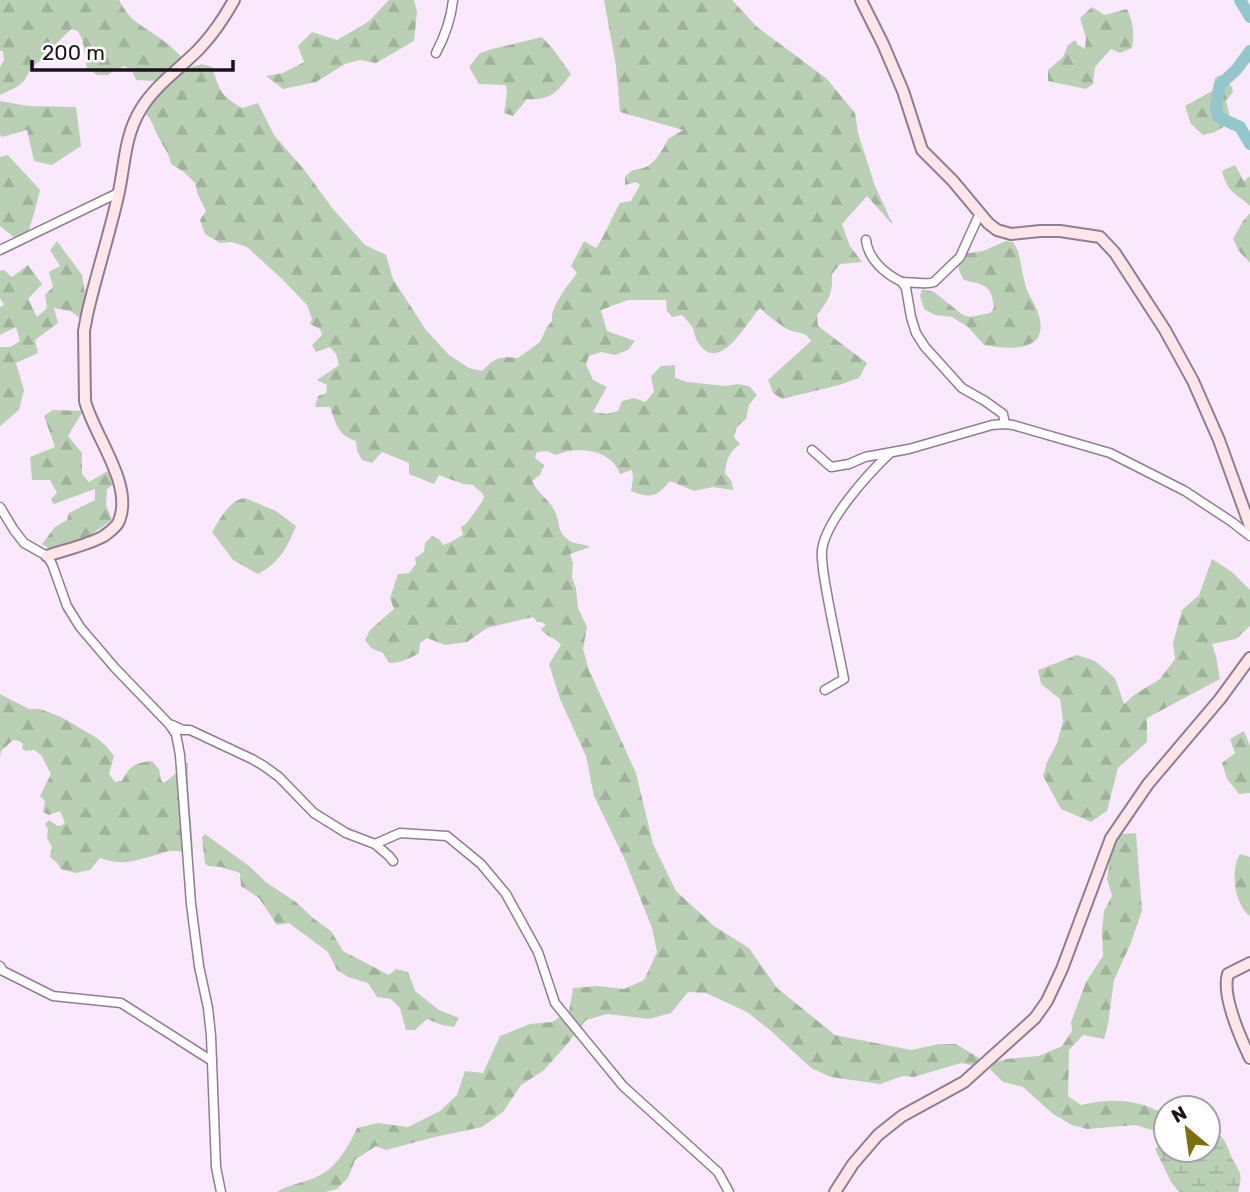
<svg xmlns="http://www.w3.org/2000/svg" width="1250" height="1192" font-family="Rubik,sans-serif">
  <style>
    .forest { fill: url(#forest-firs) }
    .wetland { fill: url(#wetland-marsh) }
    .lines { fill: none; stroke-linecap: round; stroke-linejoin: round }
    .river { stroke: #92c8cc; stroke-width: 12 }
    .street-casing { stroke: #907d93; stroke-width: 11 }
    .secondary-casing { stroke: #907d93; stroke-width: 14 }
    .street { stroke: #fff; stroke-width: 8 }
    .secondary { stroke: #ffe6e9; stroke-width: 10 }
  </style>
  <defs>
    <pattern id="forest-firs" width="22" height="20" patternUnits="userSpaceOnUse" patternTransform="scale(1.75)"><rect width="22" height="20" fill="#bad0b4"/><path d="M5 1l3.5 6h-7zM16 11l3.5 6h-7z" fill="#9fb29a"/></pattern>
    <pattern id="wetland-marsh" width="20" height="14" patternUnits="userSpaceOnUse" patternTransform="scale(1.75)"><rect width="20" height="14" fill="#bad0b4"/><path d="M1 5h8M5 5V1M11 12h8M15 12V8" fill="none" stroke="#9fb29a"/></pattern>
  </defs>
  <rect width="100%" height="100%" fill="#fae9fd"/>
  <g class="forest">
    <path d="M0,0h119c12,24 26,26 46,42 6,4 11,10 17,15l-6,9 -22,15 -18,-1 -3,-7 -8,-7 -10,4 -7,5h-10l-11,-6 -3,-22 -2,-8 -4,-8 -7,-2 -18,18 -5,9 -10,6 -7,7 -7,12 -7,6 -17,8v-28l4,-7 -1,-9h-3z"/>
    <path d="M389,0h25l3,12 -3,29 -38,22 -16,-3 -15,4 -29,18 -33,7 -17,-13 17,-3 21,-11 -6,-16 14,-14 25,8 31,-18z"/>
    <path d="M604,0h128l25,27 69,51 29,35 3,20 17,53 18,39 -26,-29 -25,28 8,22 12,16 -22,2 -8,10c1,19 -3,26 -15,41l1,11 49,37 -8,15 -20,7 -57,14 -9,-6 -5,-13 43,-39c-8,-12 -14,-6 -24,-12 -9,-6 -19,-13 -27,-21 -13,14 -40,66 -61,36 -4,-5 -4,-10 -6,-16 -3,-4 -7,-9 -11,-13l-10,2 -5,-6 -1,-11h-38l-27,10 6,21 28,10 -7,9 -13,5 -14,-3 -12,4 -3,8 7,16 14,7 -14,25 14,2 11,-3 4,-10 12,-3 11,4 9,-10 -3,-16 10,-10 14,-1v13l12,4 38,4 13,-2 11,2 8,9 -8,10 -3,14 -9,8 -3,10 6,7c-12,10 -13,15 -15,29l7,9 1,8 -20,-3 -19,4 -24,-10c-14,16 -18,18 -39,10l2,-13 -1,-8 -12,4c-9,-25 -43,-28 -64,-19l-9,-4 -10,1 -2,6 9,7 -4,10 -8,6c7,15 18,18 23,31 6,11 1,20 15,29 6,4 13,2 20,6l-20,7 3,9 -1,15 4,10 2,20 9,19 -4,22 6,21 47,103 17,71 23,47 38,35 35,22 28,40 58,47 76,15 28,-6h17l23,14 -3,8 -15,-3 -47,14 -11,-1 -23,8 -49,-7 -20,-9 -40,-37 -24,-19 -41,-19 -18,-1 -17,21 -22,6 -42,-5 -21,6 -23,29 -20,22 -22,14 -18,27 -21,15 -47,10 -49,13 -10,-4 -21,14 -7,18 -11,11 -12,3h-48c11,-7 25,-9 37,-14 21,-8 34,-30 43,-50l21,-5 30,4 32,-16 17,-16 8,-24 18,2 17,-37 30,-12 22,-2 17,-11 4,-23 25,-2 26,3 20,-9 13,-28 -5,-24 -27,-68 -31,-64 -8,-40 -26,-57 -11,-35 12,-19c-6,-8 -15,-8 -20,-16l5,-4 -4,-3h-5l-4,-5 -46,11 -20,14 -22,3 -18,-7 -7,5 -1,10c-10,6 -18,10 -30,10l-6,-10 -12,-5 -6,-8 5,-10 24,-21 -4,-11 8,-24 11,-1 7,-9 -1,-6 9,-6 1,-9 7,-7 7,3 4,6c8,-2 13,-7 20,-10l-2,-8 5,-3 16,-22 2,-5 -2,-4 -9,-8 -10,-1 -24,-9 -5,9 -25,-10v-11l-27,-11 -10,11 -10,-3 -5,-9 -1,-10c-19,-6 -20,-18 -26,-34h-15l3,-11 8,-3 1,-8 -10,-5 22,-15 -3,-11 -6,-7 -14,5 -4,-7 10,-10 -2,-6 -10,-5 2,-5 -5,-14 -25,-26 -35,-32 -15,-5 -12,1 -15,-9 -5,-14 6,-9 -8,-16 -3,-12 -11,-11 -13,-8c-3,-14 -6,-14 -12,-26 -8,-14 -4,-16 -18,-29l37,-38 24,-7 10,3c8,24 8,28 30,41l16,-5 16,32 32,37 27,37 32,36 21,10 7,24 33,51 23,25 20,13 13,3c13,-13 18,-15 36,-13l22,-16 7,-15 5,-6c-2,-14 16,-36 25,-48l-6,-7 13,-25 12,7c10,-14 15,-30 24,-45l11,-2 9,-16 -4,-3 -11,3v-8c11,-11 8,-5 21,-10 9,-4 18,-19 22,-28l15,-9 -63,-18 -4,-46z"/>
    <path d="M1092,7l12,8 23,-6c6,14 8,24 5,39l-12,5 -9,-4 -16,18 -2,17 -7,5 -38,-8v-11l15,-13 5,-12 7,-5 3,5 7,4 1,-11 -6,-20z"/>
    <path d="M542,37l11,12 18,25c-14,18 -20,27 -44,25l-14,17 -9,-3 3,-19 -1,-9 -27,-1 -10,-17 11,-14 12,-4z"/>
    <path d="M1220,75l12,12 1,5 -7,9 3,13 -4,12 -10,6 -12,3 -12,-11 -6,-18 27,-15 3,-13z"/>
    <path d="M0,101l28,5 48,1 5,39 -29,19 -18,-4 -7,-31 -25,7 -2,-2z"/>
    <path d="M8,155l32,35 -6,24 -10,31 -24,-19v-69z"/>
    <path d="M1235,165l9,16 6,-5v30c-16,-15 -22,-12 -28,-35z"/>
    <path d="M1250,213v50l-11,-12 -6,-12 10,-18z"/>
    <path d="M57,241l25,34 4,24 -3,21 -13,-9 -16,-3 4,15 -23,17 3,13 -22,10 8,27 -5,20 -19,16v-79h10l10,-6 -4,-14 -16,8v-28l4,-2 -4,-7v-27l4,-1 8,7 16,-12 14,19 -14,15 9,18 10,-9 -2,-13 8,-8 -4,-15 11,-6 -10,-16z"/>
    <path d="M1006,241l7,1c9,14 7,25 12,41 2,11 10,20 13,30 14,40 -30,37 -54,32l-16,-18 -16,-10 -17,-2 -11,-6 -4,-13 2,-7 12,3 29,23 7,2 20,-4 4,-5c-3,-24 -8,-22 -30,-28 -6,-11 -8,-15 -1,-26l20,-3z"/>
    <path d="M53,410l30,1 -15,25 14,17v21l7,8 22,-13 6,13 -10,7 -1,16 6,15 -51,36 -19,-12 13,-17 12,-7 2,-7 26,-13v-11l-41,15 -3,-5 6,-6 -7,-13h-18l-2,-23 25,-10 -11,-31z"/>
    <path d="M245,498l31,13 20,15c-9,22 -17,37 -38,48l-25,-14 -21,-28c8,-13 17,-32 33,-34z"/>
    <path d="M1212,559l20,13 18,18v36l-14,13 -24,5 4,12 4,23 -73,39v24l-29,26 -11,43 -16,11 -30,-13 -18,-33 4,-14 10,-19 6,-22 -3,-22 -19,-15 -3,-14 39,-15 18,6 20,17 9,26 10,-9 26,-16 15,-20 -2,-16 9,-33 17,-15z"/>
    <path d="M0,694l29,15h11l21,8 36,21 9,8 8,10 -5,18 6,8 7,-1c8,-16 13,-18 30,-20l7,8 2,11 3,3c9,-6 15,-14 24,-21 -1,31 4,61 5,91 -7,1 -10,-2 -17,-2 -5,-1 -12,1 -16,3 -24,6 -36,13 -60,4l-10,12 -15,3 -14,-4 -4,-6 -7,-6 2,-10 -5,-9 1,-9 -3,-5 4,-4 9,6 4,-1 3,-2 -5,-12 -11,4 -6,-3 2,-11 -5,-5 11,-22 -10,-19 -7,-5 -8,1 -4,-2 1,-5 -4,-3 -6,-1 -12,11 -1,8z"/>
    <path d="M1244,731l6,15v47l-11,1 -12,-15 -5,-16 13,-10 -5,-14z"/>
    <path d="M1136,833l6,78 -12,34 -16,35 -6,44 -4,15 -21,-4 -14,15 -1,46 13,9c32,-7 56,-6 85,10v19l-31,-9 -48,4 -15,-4 -19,-11 -30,-27 -20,-5 -13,-13 6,-7 10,-3 33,-3 23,-10 10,-15 -1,-9 15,-40 17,-26 -1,-26 2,-19 8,-15 -5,-17 5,-32 10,-13z"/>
    <path d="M205,834l44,32 18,17 29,19 18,17 17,12 12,20 46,24 7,-6 12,3 7,19 24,19 20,8 -5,9 -12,-2 -15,-6 -12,11h-9l-6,-22 -9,-9 -14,-2 -9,-14 -20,-6 -11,-7 -9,-18 -39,-29 -12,2 -18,-27 -18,-12 -1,-13 -19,-6 -13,-1 -3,-3 -3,-26z"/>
    <path d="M1240,854l10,3v59c-16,-11 -20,-47 -10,-62z"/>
  </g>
  <path class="wetland" d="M1208,1136h13c6,7 7,14 11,22 9,17 11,14 6,34h-59l-8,-10 -16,-33 11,-9v10h42z"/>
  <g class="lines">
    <g class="river">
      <path d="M1240,0l10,17"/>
      <path d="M1250,51l-13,18 -17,16 -4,21 2,11 22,10 10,17"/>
    </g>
    <defs>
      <g id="street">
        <path d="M436,53c9,-17 15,-34 17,-53"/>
        <path d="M980,213l-20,44 -26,25c-5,3 -24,0 -32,0l4,6 5,29 5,16 9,14 37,41 23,13 18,13 2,10"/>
        <path d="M866,240c2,19 19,34 36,42"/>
        <path d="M0,250l118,-57"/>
        <path d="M812,450l19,17 18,-3 16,-7 44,-8 83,-24 13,-1 8,1 97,28 75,38 47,31 18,14"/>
        <path d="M0,507l14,23 10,13 23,13 5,8 15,42 13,21 35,41 54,56 7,10 4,21 11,149 8,62 9,42 3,28 5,131 5,25"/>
        <path d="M825,690l19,-11c-6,-31 -13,-61 -18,-91 -2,-12 -5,-26 -4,-38 4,-30 46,-76 68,-97"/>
        <path d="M172,725l11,5h7l62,29 12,7 15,11 35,36 32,20 29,11 14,12 4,5"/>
        <path d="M375,844l25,-11 47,3 34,28 25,30 32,58 17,51 68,83 95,86 11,20"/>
        <path d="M0,966l3,5 50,25 68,7 91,58"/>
      </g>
      <g id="secondary">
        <path d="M861,0l22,44 20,47 19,59 31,31 35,42 9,7 14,4 29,-3h20l40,6 15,16 50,77 28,51 26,59 31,86"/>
        <path d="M47,556c17,-6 41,-11 57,-20 5,-4 13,-9 15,-15 15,-37 -25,-85 -34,-120l-1,-70 3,-16c9,-40 22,-79 31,-119 7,-30 6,-60 23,-87 15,-25 40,-41 59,-61 14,-15 24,-30 34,-48"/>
        <path d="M1250,963l-22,11c-7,21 13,65 22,84"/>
        <path d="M835,1192l18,-28 25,-29 24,-19 62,-34 71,-64 12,-17 15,-32 49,-131 37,-54 72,-85 30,-41"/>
      </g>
    </defs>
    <use href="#street" class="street-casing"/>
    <use href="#secondary" class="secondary-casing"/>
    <use href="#street" class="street"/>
    <use href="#secondary" class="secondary"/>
  </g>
  <g transform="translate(1187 1129) rotate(331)"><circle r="33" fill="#ffffff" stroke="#a3a1a4" stroke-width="2"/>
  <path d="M0-5L12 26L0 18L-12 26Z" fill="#7e6f0d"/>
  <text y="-10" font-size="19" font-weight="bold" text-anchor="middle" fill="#1a131b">N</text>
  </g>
  <path d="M32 60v10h201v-10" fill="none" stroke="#1a131b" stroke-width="3.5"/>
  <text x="42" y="60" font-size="21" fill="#1a131b" stroke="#ffffff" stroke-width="5" paint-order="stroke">200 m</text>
</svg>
